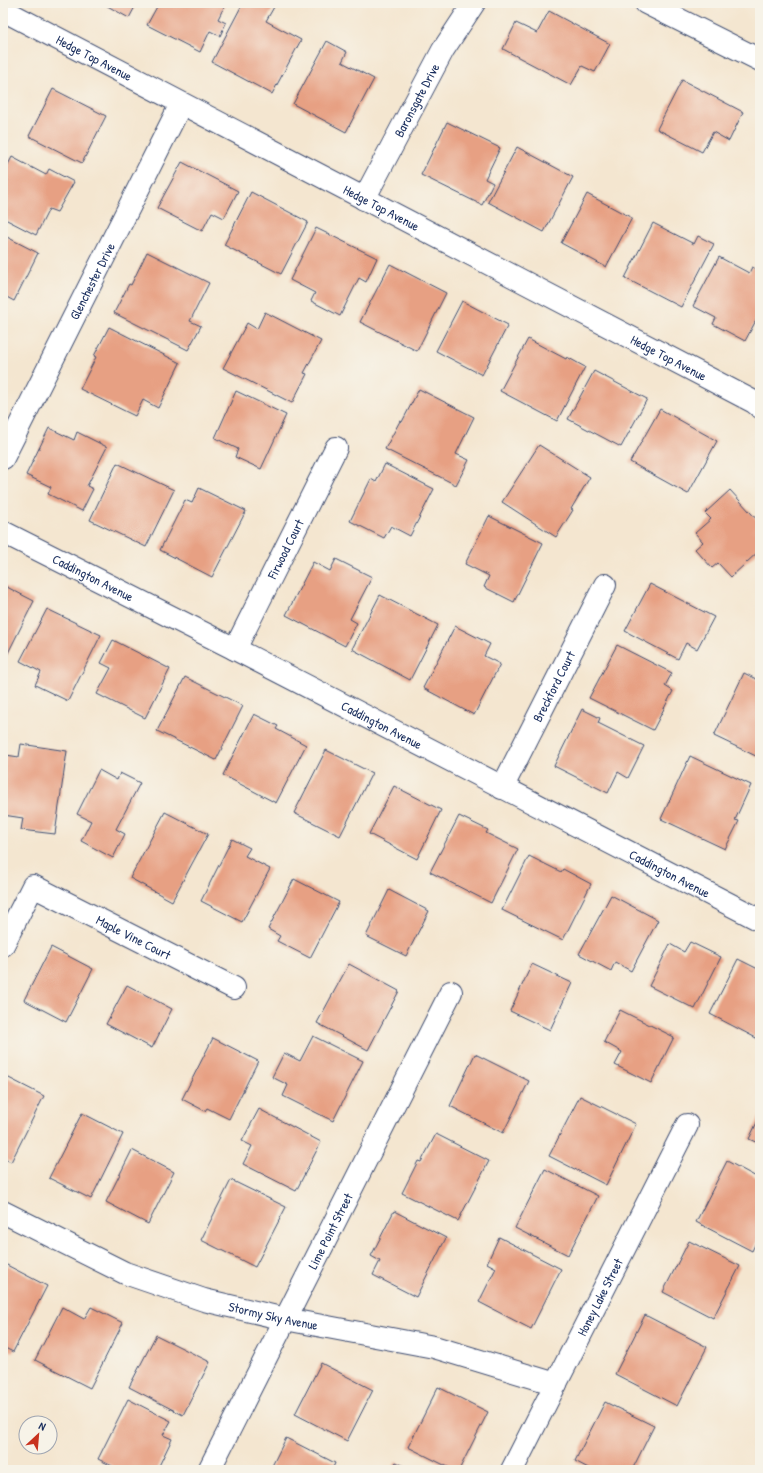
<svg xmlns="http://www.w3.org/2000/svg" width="763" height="1473" font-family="'Patrick Hand',sans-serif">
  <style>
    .building { fill: #e7a083 }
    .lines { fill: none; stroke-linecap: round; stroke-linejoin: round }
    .minor-casing { stroke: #3c4a6f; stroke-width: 24 }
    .minor { stroke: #fff; stroke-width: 22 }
    .labels { text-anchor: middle; stroke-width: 3; stroke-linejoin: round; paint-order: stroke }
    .street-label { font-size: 13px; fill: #1b2f5e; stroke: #f7f3e8 }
  </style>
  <rect width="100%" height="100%" fill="#f7f3e8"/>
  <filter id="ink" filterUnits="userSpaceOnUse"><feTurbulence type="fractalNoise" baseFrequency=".025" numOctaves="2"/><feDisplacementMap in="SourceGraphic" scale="8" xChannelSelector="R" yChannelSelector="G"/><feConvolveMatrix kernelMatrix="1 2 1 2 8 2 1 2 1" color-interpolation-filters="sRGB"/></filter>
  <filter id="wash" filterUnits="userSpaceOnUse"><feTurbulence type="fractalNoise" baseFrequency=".012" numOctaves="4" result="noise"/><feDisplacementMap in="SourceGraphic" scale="16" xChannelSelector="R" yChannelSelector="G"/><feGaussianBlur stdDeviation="0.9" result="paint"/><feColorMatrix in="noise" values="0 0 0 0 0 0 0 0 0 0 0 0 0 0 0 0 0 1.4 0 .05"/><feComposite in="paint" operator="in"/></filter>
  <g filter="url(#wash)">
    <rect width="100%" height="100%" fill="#f4e6d0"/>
    <g id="blocks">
      <g class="building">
        <path d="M102,3h35l-8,15z"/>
        <path d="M159,3h67l-8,16 8,4 -6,13 -10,-5 -10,21 -53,-27z"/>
        <path d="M243,3h24l7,4 -8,14 35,19 -29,54 -60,-32z"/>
        <path d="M549,11l61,33 -15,28 -13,-6 -11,19 -68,-36 13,-26 21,10z"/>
        <path d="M327,41l20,11 -5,10 32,17 -28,53 -53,-28z"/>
        <path d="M682,80l61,32 -14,29 -16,-9 -11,20 -45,-23z"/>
        <path d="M53,89l53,27 -24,47 -53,-27z"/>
        <path d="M447,122l53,26 -15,31 8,4 -11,22 -61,-30z"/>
        <path d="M517,147l56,30 -29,55 -56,-30z"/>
        <path d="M12,157l34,18 3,-6 25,13 -17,30 -8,-3 -13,26 -33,-17v-28l5,-10 -5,-3v-3z"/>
        <path d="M182,162l56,29 -14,27 -12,-6 -10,19 -45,-23z"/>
        <path d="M251,192l57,30 -27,52 -57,-29z"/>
        <path d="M587,194l45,24 -26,49 -45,-24z"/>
        <path d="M653,223l41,21 4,-8 16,8 -33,63 -56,-29z"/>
        <path d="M316,228l61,30 -11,24 -7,-4 -19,38 -29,-15 4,-8 -25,-13z"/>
        <path d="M3,235l35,18 -24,48 -11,-6z"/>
        <path d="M147,252l62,31 -19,38 11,5 -13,24 -74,-37 15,-29 2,1z"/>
        <path d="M719,257l30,16 3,-6 8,4v42l-15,28 -32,-17 3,-6 -23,-12z"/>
        <path d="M390,264l56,29 -29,58 -57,-29z"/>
        <path d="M462,301l46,24 -26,50 -46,-24z"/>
        <path d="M265,312l56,29 -17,32 3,1 -15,29 -69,-35 24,-45 10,6z"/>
        <path d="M109,327l71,36 -22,45 -15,-8 -8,16 -55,-27 16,-32 -2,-1z"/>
        <path d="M528,339l38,20 1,-2 18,10 -28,54 -57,-30z"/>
        <path d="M594,371l53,28 -26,48 -53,-28z"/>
        <path d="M419,389l55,28 -18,37 13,6 -13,25 -71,-36 15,-28 2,1z"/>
        <path d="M236,391l50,24 -25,54 -26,-12 3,-8 -23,-11z"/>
        <path d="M660,409l57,32 -29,53 -58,-32z"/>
        <path d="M49,428l25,12 3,-8 30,15 -20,39 6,3 -11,22 -34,-17 3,-7 -25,-12z"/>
        <path d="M539,445l51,32 -19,32 2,1 -17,27 -54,-35z"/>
        <path d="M117,463l57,27 -28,57 -56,-27z"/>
        <path d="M385,464l49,25 -24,47 -19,-10 -7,12 -34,-17 21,-42 5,3z"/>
        <path d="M199,488l47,23 -34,66 -52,-27 25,-50 7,3z"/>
        <path d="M730,490l30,33v27l-29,27 -13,-14 -6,5 -17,-19 8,-7 -8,-9 16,-14 -6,-6z"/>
        <path d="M489,516l54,27 -29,59 -30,-15 5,-11 -24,-12z"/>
        <path d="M336,559l36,18 -22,42 7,4 -12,23 -59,-31 27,-53 17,9z"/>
        <path d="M650,584l64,33 -17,32 -11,-6 -8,16 -53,-28z"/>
        <path d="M3,585l31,16 -31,62z"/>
        <path d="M380,595l58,30 -28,55 -58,-31z"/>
        <path d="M47,609l54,26 -33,66 -33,-16 6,-13 -21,-11z"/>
        <path d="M455,626l35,18 -6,12 16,8 -26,51 -51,-27z"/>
        <path d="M113,640l57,29 -25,49 -48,-24 14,-26 -10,-5z"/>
        <path d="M617,645l55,28 -7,13 8,5 -20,39 -64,-32z"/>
        <path d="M744,673l16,8v77l-46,-22z"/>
        <path d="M185,677l58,29 -27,54 -59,-29z"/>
        <path d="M582,709l18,9 -2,5 46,23 -16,32 -10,-6 -10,21 -54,-27z"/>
        <path d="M254,714l24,12 -2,3 30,16 -30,58 -53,-28z"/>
        <path d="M21,744l46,7 -12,83 -34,-4 2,-12 -20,-3v-41l3,-19 13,2z"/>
        <path d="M326,750l46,23 -32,63 -46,-23z"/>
        <path d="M690,756l61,29 -16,35 4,1 -14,28 -64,-30z"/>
        <path d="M99,770l18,10 3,-7 20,10 -24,46 9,5 -12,24 -32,-17 10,-20 -14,-7z"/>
        <path d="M394,786l47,24 -24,49 -48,-25z"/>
        <path d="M165,812l43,22 -36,67 -42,-23z"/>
        <path d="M459,816l29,14 -2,3 32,16 -27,54 -61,-31z"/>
        <path d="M232,839l18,9 -5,8 25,13 -28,53 -41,-21z"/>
        <path d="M529,856l32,16 2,-3 28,15 -28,56 -61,-30z"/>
        <path d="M294,879l45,23 -29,56 -33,-17 3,-5 -12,-7z"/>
        <path d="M389,890l40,21 -23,45 -40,-20z"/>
        <path d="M611,895l47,25 -27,51 -16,-9 -4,9 -32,-17z"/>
        <path d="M690,942l31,15 -26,52 -46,-23 21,-42 14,8z"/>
        <path d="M51,947l42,22 -27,53 -42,-22z"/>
        <path d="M738,959l22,11v70l-50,-26z"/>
        <path d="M349,964l50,27 -31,59 -51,-27z"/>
        <path d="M532,964l40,19 -22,47 -40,-19z"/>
        <path d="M127,985l45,24 -20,39 -46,-24z"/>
        <path d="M620,1010l54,27 -23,46 -36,-18 7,-13 -18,-10z"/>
        <path d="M313,1036l50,25 -30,60 -50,-25 5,-11 -16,-8 12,-24 16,8z"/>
        <path d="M213,1038l45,23 -29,58 -22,-11 -2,3 -23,-12z"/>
        <path d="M475,1054l54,27 -26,52 -53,-27z"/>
        <path d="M3,1075l41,21 -33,66 -8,-4z"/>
        <path d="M580,1096l56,28 -30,61 -57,-29z"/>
        <path d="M259,1109l62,33 -25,49 -53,-27 9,-18 -10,-5z"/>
        <path d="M82,1113l41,21 -32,65 -42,-21z"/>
        <path d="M760,1116v28l-11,-5z"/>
        <path d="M436,1134l53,27 -31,60 -56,-28 16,-32 3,1z"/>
        <path d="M132,1150l42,22 -26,52 -42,-22z"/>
        <path d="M727,1161l33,18v55l-8,17 -56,-29z"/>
        <path d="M545,1169l53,27 -30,59 -53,-27z"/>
        <path d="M231,1180l55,27 -31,60 -54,-27z"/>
        <path d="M394,1211l52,27 -30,59 -43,-22 7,-14 -9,-5z"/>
        <path d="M499,1237l62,32 -30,60 -52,-27 17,-34 -9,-5z"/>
        <path d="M689,1241l51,25 -27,52 -50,-26z"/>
        <path d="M3,1263l44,23 -34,66 -10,-5z"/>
        <path d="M62,1307l22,12 7,-12 32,16 -33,65 -55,-28z"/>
        <path d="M645,1315l62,32 -30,59 -62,-32z"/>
        <path d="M156,1335l54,27 -27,53 -54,-28z"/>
        <path d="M321,1363l52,27 -26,51 -52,-27z"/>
        <path d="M438,1387l50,25 -29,58h-5l-46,-23z"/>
        <path d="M128,1399l43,22 -8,14 9,4 -15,31h-37l-22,-11z"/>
        <path d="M605,1402l49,24 -22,44h-40l-17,-9z"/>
        <path d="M286,1438l49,25 -3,7h-62z"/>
        <path d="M396,1462l16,8h-21z"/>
      </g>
    </g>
  </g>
  <g filter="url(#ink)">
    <use href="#blocks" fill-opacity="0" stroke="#3c4a6f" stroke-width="1"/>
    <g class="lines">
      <defs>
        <g id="minor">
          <path d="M646,3l114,57"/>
          <path id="s1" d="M3,10l751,392 6,5"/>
          <path id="s2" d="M364,199l79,-149 31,-47"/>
          <path id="s3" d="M3,458l178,-354"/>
          <path id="s4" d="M3,532l232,117 525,271"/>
          <path id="s5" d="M235,649l101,-201"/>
          <path id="s6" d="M502,788l103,-203"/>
          <path id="s7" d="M3,945l30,-59 201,102"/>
          <path id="s8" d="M3,1212l122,61 79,27 81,19 149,28 122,37"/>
          <path id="s9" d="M209,1470l242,-478"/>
          <path id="s10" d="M512,1470l175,-345"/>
        </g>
      </defs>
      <use href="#minor" class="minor-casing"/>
      <use href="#minor" class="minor"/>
    </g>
  </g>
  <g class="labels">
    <g class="street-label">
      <text dy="5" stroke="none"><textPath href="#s1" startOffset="103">Hedge Top Avenue</textPath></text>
      <text dy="5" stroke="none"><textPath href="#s2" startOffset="112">Baronsgate Drive</textPath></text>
      <text dy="5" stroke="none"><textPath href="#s1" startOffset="427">Hedge Top Avenue</textPath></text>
      <text dy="5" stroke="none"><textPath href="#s3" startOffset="198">Glenchester Drive</textPath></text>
      <text dy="5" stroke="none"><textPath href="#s1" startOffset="751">Hedge Top Avenue</textPath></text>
      <text dy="5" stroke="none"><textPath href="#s5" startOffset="112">Firwood Court</textPath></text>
      <text dy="5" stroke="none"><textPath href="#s4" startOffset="101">Caddington Avenue</textPath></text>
      <text dy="5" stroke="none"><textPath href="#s6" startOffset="114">Breckford Court</textPath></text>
      <text dy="5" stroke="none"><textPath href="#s4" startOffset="425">Caddington Avenue</textPath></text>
      <text dy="5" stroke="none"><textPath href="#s4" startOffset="749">Caddington Avenue</textPath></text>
      <text dy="5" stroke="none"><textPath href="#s7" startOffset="179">Maple Vine Court</textPath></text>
      <text dy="5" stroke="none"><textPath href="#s9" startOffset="268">Lime Point Street</textPath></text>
      <text dy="5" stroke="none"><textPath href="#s10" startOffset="194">Honey Lake Street</textPath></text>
      <text dy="5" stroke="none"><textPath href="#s8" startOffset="291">Stormy Sky Avenue</textPath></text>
    </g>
  </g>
  <rect width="763" height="1473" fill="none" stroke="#f7f3e8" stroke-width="16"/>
  <g transform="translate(38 1435) rotate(26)"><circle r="19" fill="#f7f3e8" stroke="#9fa5b1"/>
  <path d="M0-3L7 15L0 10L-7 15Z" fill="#c8321e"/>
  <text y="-6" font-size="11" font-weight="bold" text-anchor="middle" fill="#1b2f5e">N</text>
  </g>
</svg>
